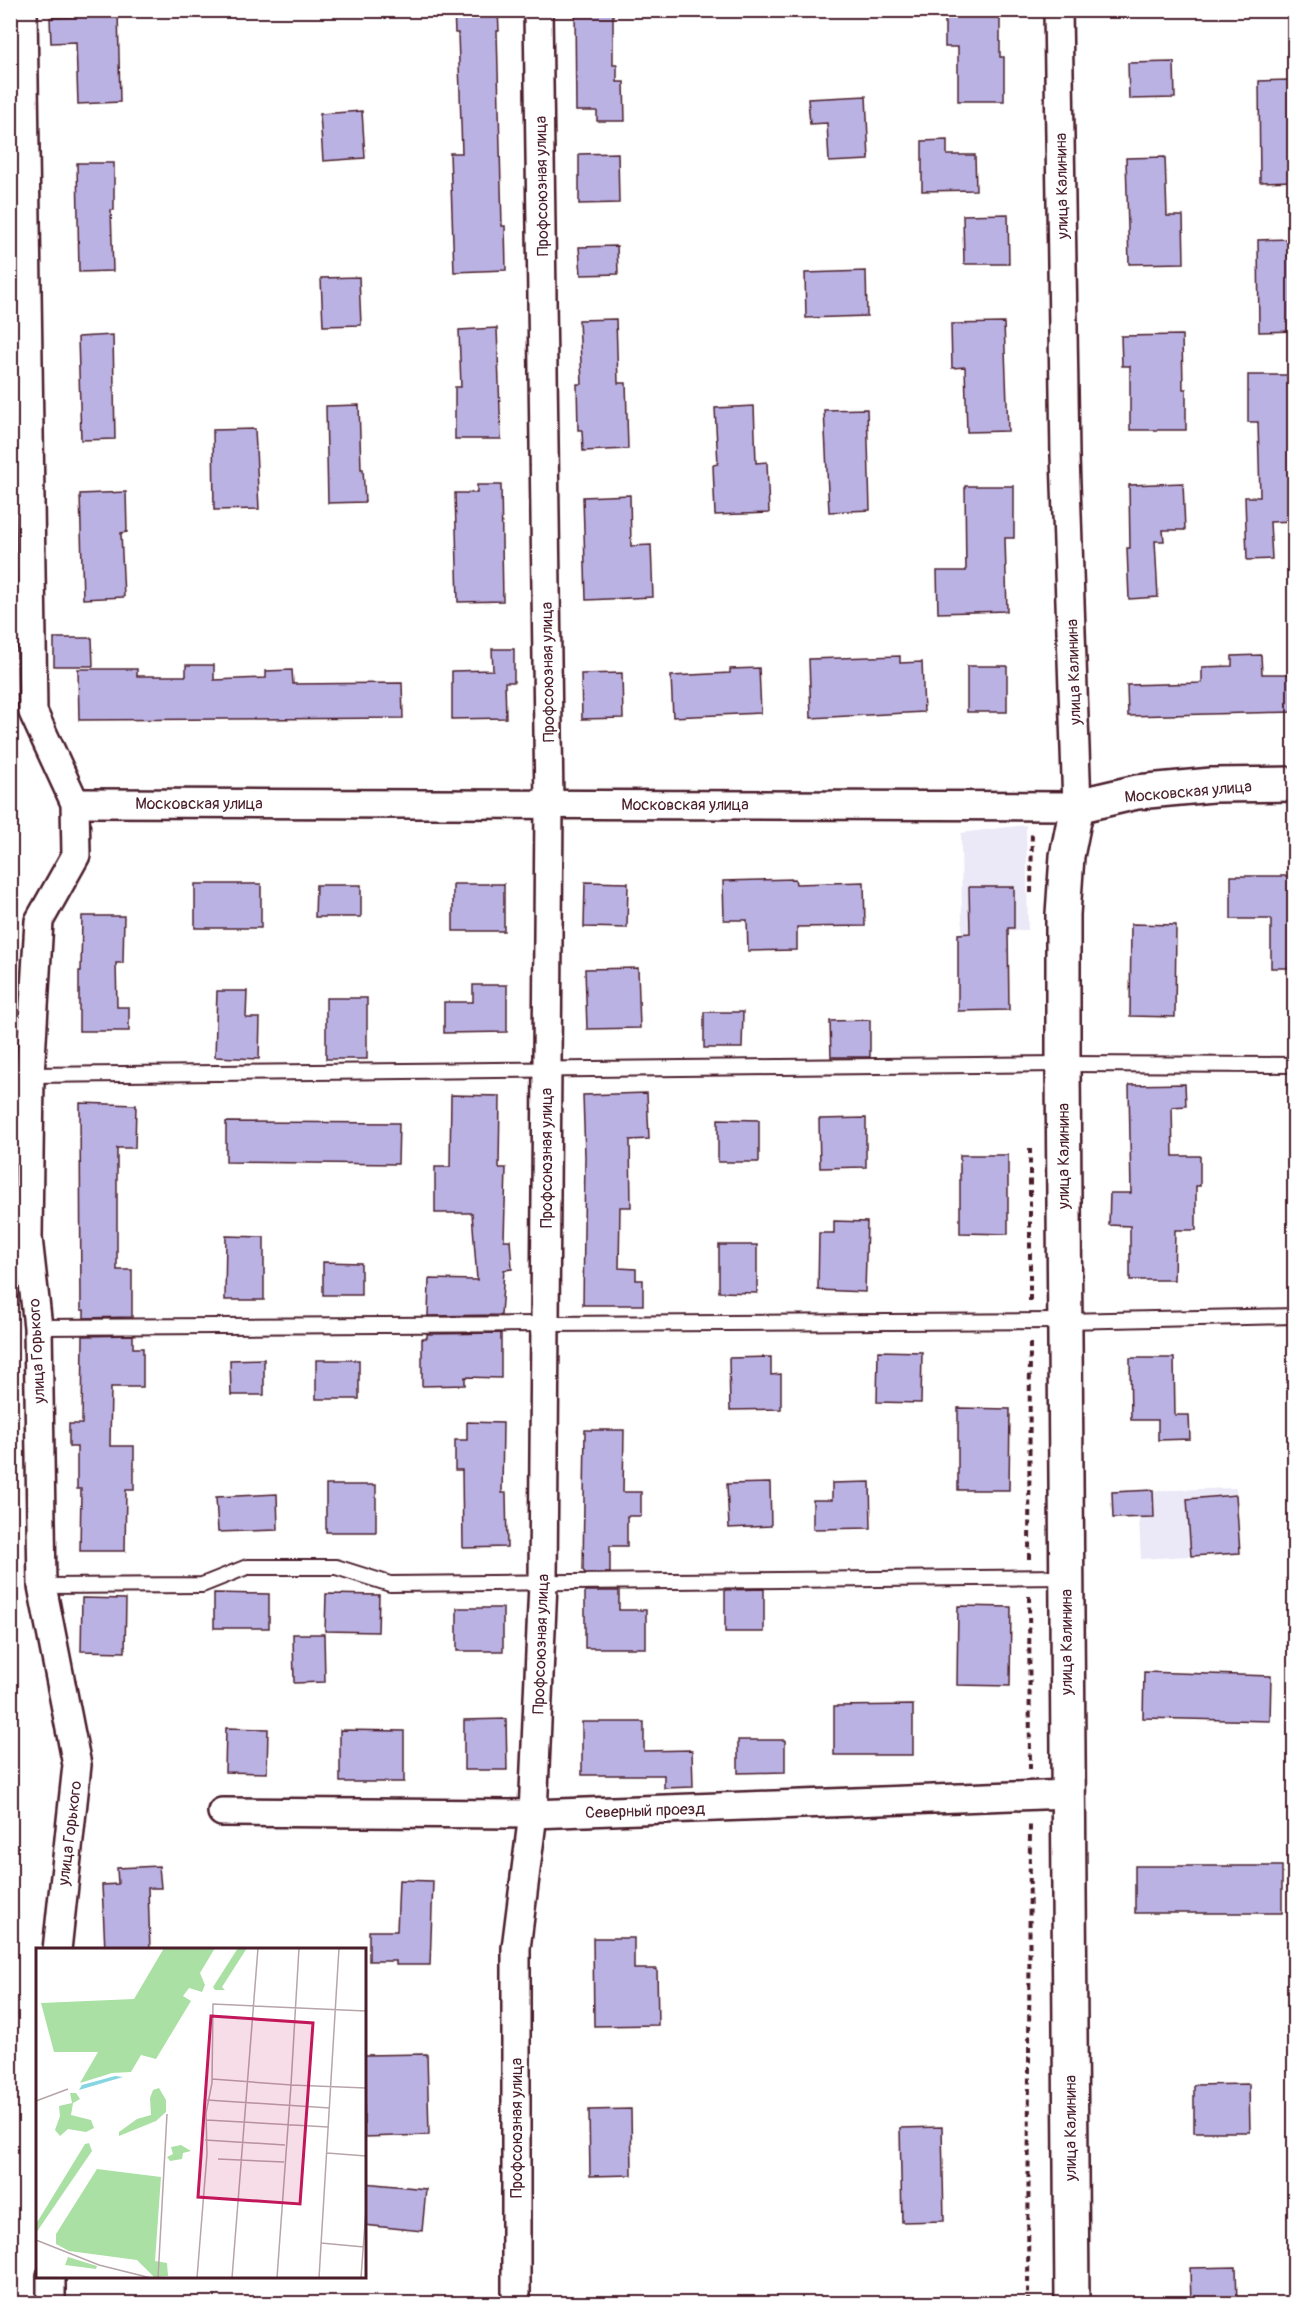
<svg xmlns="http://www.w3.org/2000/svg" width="1305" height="2314" font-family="Pangolin,sans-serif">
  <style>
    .built { fill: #ebe8f7 }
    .building { fill: #bbb2e4; stroke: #4a1f2b; stroke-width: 1.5 }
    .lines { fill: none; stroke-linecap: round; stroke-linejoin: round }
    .service-casing { stroke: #4a1f2b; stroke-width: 18 }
    .minor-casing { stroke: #4a1f2b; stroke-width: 32 }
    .secondary-casing { stroke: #4a1f2b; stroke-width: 38 }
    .path { stroke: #4a1f2b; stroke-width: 4; stroke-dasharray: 6 4.5; stroke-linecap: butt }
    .service { stroke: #fff; stroke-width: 14 }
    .minor { stroke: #fff; stroke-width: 27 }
    .secondary { stroke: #fff; stroke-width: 33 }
    .labels { text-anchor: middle; stroke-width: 5; stroke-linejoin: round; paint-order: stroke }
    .street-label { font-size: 16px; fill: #4a1f2b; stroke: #fff }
    .inset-road { fill: none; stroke: #b7a5aa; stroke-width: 1.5 }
    .view { fill: #c2185b; fill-opacity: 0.15; stroke: #c2185b; stroke-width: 3 }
    .inset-edge { fill: none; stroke: #4a1f2b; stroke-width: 3 }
  </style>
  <rect width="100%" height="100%" fill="#fff"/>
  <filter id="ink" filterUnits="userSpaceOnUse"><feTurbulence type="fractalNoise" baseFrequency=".0167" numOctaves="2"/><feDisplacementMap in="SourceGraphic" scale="12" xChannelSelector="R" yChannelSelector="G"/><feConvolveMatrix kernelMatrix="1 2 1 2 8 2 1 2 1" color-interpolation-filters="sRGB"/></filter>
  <g filter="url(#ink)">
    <g class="built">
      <path d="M1026,825l2,105 -66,2 -1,-99z"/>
      <path d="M1236,1488l4,65 -99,6 -2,-41h-26l-1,-26z"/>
    </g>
    <g class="building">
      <path d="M76,10h42l2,92 -42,2 -2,-62 -25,1 -1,-25 26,-1z"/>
      <path d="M454,10h44l1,21h-2l5,195h3l1,44 -52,2 -4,-119h12l-4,-120h-3z"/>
      <path d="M575,10h38v55h4v17h7l1,39h-28v-10h-21z"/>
      <path d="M945,10h55v47h4v44h-46v-54h-13z"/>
      <path d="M1174,62l1,36 -46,1 -1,-36z"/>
      <path d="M1289,80l4,101 -33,1 -1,-101z"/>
      <path d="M866,96l3,64 -40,2 -2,-39 -17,1 -2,-25z"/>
      <path d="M362,111l3,47 -42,3 -3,-47z"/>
      <path d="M947,140v15h28l1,35 -54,1v-50z"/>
      <path d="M618,153l1,50 -40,1v-50z"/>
      <path d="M1165,157l2,59h16l1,47 -55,1 -3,-106z"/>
      <path d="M77,163h37v47h-3l2,61 -34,1z"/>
      <path d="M1008,214l1,50h-45l-1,-49z"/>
      <path d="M1291,239l3,92 -35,1 -1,-92z"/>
      <path d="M617,246l1,28 -37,1 -2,-28z"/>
      <path d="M866,271l1,45 -61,2 -1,-45z"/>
      <path d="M359,277l2,48 -38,1 -2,-48z"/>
      <path d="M616,319l2,64h8l2,66 -45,2 -1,-21h-4l-1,-46h5l-3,-64z"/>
      <path d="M1004,323l4,108 -41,1 -2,-65 -13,1 -1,-44z"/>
      <path d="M497,328l4,111h-46v-52h6l-2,-57z"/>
      <path d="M113,335l2,104 -34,1 -3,-103z"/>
      <path d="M1182,335l1,54h3v41h-56v-64h-8l-1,-30z"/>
      <path d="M1248,375h44l2,146 -24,1 2,37 -25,1 -2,-63h15l-2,-75h-10z"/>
      <path d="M359,405l2,64h2l2,33 -37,1 -2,-97z"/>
      <path d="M754,406l2,57 11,-1 2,51 -54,2 -2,-50 5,-1 -3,-56z"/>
      <path d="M867,409l3,101 -41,2 -5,-102z"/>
      <path d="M255,429l4,80 -45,1 -1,-80z"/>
      <path d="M1183,483l2,47h-22l1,11h-9l3,56 -29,2 -2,-51h3l-1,-63z"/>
      <path d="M477,485h24l2,116 -45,1 -3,-109h22z"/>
      <path d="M965,486h49v52h-9l2,73 -69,2 -1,-42h29z"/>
      <path d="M126,492l1,40 -6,1 3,64 -41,2 -3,-105z"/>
      <path d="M630,495l1,51 20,-1 2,52 -67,3 -3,-103z"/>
      <path d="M54,638h38l1,28h-39z"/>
      <path d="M492,649h22v33h-9l1,36 -54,1v-48l41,-1z"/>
      <path d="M1261,655l1,19h32v38l-166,4 -1,-31 75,-2v-16l30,-1v-10z"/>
      <path d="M900,656v7l22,-1 2,50 -113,6 -2,-59z"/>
      <path d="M186,665h28v15l52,-2v-7l26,-1 1,14 109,-1 1,35 -324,2 -1,-51h59v7h49z"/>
      <rect x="967" y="666" width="40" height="46"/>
      <path d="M759,668l2,45 -88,4 -2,-41 59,-3v-4z"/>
      <path d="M622,673l1,45 -41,1 -1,-45z"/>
      <path d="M1231,876h63v92h-23v-49h-40z"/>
      <path d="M795,879l1,5 68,-2 1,44 -68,1v23l-49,1 -1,-31h-23l-1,-39z"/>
      <path d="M585,882l43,1 -1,45 -43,-1z"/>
      <rect x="195" y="884" width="66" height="44"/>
      <rect x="453" y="884" width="51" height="47"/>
      <path d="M316,885h45v32h-46z"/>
      <path d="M969,887h45v41h-6l1,82 -51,1v-77l12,-1z"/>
      <path d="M82,916h42l-1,47h-7l1,44h12v24h-50v-60h2z"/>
      <path d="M1131,924l45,1 -1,92 -45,-1z"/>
      <path d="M638,968l2,60 -53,1 -2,-60z"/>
      <path d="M473,985h34v47l-63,1v-31h29z"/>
      <path d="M217,991h30l-1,27h14l-1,41 -44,-2z"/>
      <rect x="326" y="998" width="41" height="61"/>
      <path d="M704,1012h39l-1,36h-38z"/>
      <path d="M870,1020v37h-39l-1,-36z"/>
      <path d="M1185,1084l1,22 -14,1 1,49h27v30h-4v44h-21l-1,50h-44v-54l-21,-1 1,-32h21l-2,-108z"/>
      <path d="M647,1093l2,46 -19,1 1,67h-11l-1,61 17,1v11h7v25h-60l2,-149 -2,-61z"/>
      <path d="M451,1095l49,1 -1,72h7l-2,72h6l2,29 -8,1 -3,45 -73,1 1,-37 48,1 -5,-67h-37v-46h15z"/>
      <path d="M80,1103l56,2 -1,43h-18v122h15v47l-48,1v-8h-3z"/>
      <path d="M866,1118v49l-46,1 -1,-49z"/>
      <path d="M718,1119l41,1v42h-41z"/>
      <path d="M226,1122l173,1 -1,41 -172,-2z"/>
      <path d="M960,1155h48v79l-48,-1z"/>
      <path d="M834,1221l33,1 -2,70 -47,-2 1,-57h15z"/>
      <path d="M226,1236l38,1v63h-39z"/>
      <path d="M719,1245h38v48l-38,-1z"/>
      <path d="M323,1262l38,1v32h-38z"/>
      <path d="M501,1333v45l-36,-1v8l-43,1v-48h5v-4z"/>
      <path d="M133,1335v13h10v39h-32l-1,59h24v44h-8l-1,61h-45l1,-62h-4v-42h-8v-23h13l1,-88z"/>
      <path d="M878,1351l44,1 -1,51 -44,-1z"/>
      <path d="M771,1357v18l10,-1v35l-51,1 -1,-52z"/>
      <path d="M1130,1358h44l1,57h14l1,24 -32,1v-20h-27z"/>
      <path d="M264,1359v36h-33l-1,-35z"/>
      <rect x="316" y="1360" width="43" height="39"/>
      <path d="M958,1408l52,1 -1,81h-51z"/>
      <path d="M467,1422l36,1 -1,70h4l1,54 -44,1 -1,-78h-7v-30h12z"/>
      <path d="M585,1430h39l-1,62h18v24h-14v30h-17v27h-25l-2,-3z"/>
      <path d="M870,1482l1,46 -58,1v-29h19v-17z"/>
      <path d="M770,1483l1,43 -42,2 -2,-44z"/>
      <rect x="326" y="1485" width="50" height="47"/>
      <path d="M1153,1490l1,27 -41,1 -1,-26z"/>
      <path d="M277,1494l1,36 -60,2 -2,-35z"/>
      <path d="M1236,1495l4,58 -49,3 -4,-57z"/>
      <path d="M764,1589v43h-39v-42z"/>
      <path d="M585,1591h34v19h27v38h-61z"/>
      <path d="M214,1593l55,1v34h-55z"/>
      <path d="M326,1594l53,1 -1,37 -53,-1z"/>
      <path d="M82,1598l44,1 -1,53 -44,-1z"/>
      <path d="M958,1606l53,1 -1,79 -53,-1z"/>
      <rect x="457" y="1608" width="46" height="43"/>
      <path d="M293,1634h31l1,48 -31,1z"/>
      <path d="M1144,1672l127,4 -1,45 -127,-3z"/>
      <path d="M913,1705v50h-79v-49z"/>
      <path d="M506,1719l1,51h-43v-50z"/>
      <path d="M582,1722h62v29l48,-1 1,37 -29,1v-13h-82z"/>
      <path d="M226,1728l42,1 -1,44 -42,-1z"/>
      <path d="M340,1730l64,1v51h-64z"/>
      <path d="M738,1740h47v32l-47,1z"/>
      <path d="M159,1866l2,22h-13l2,62h-45l-3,-65 16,-1 -1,-16z"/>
      <rect x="1135" y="1866" width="147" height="47"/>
      <path d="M399,1880l34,1 -3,84h-34v-4h-27v-30h28z"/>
      <path d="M593,1938h41v31h23l1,56 -64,1z"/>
      <path d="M427,2054l2,81 -65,2v-82z"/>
      <path d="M1249,2084l1,48h-56v-47z"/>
      <path d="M631,2109l1,66 -42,1 -1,-66z"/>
      <path d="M942,2127l2,94 -42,1 -2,-94z"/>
      <path d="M364,2183l62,6 -4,42 -58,-6z"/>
      <path d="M1236,2267l1,37h-46l-1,-36z"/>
    </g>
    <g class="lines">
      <defs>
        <g id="service">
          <path d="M30,1075l1033,-11 231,1"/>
          <path d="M38,1327l1026,-6 230,-5"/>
          <path d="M42,1586l160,-1 45,-18h89l54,17 676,-7"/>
        </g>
        <g id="minor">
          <path d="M23,10l10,702 42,91 1,52 -37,66 -9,154 -2,163 10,89 4,259 35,179 -20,185"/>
          <path d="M75,803l1002,3 -12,-350 -7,-446"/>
          <path d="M222,1812l311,2 535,-20"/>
          <path d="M51,2304v-28"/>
          <path d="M516,2304v-356l17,-134 10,-231 6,-779 -11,-794"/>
        </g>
        <path id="secondary" d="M1072,2304l-9,-1240v-150l4,-58 10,-50 60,-14 75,-7 82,-1"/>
      </defs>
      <use href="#service" class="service-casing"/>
      <use href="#minor" class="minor-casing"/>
      <use href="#secondary" class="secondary-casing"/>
      <g class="path">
        <path d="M1031,893l1,-62"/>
        <path d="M1030,1301v-152"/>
        <path d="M1029,1559l1,-218"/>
        <path d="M1029,1596l1,173"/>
        <path d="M1028,2304l2,-483"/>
      </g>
      <use href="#service" class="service"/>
      <use href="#minor" class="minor"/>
      <use href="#secondary" class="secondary"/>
    </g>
  </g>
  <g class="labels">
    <g class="street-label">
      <text transform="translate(541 186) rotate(-91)" y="6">Профсоюзная улица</text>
      <text transform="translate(1061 186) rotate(-91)" y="6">улица Калинина</text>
      <text transform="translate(547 672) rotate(-91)" y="6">Профсоюзная улица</text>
      <text transform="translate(1073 672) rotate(-92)" y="6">улица Калинина</text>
      <text transform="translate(1188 791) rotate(-5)" y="6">Московская улица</text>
      <text x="199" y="809">Московская улица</text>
      <text x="685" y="810">Московская улица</text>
      <text transform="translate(1063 1156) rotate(-90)" y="6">улица Калинина</text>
      <text transform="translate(546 1158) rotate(-90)" y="6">Профсоюзная улица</text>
      <text transform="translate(36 1351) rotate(-93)" y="6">улица Горького</text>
      <text transform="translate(1066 1642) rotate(-90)" y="6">улица Калинина</text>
      <text transform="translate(540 1644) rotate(-88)" y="6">Профсоюзная улица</text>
      <text transform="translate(645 1810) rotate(-2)" y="6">Северный проезд</text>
      <text transform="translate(69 1833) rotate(-83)" y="6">улица Горького</text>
      <text transform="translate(516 2128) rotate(-90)" y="6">Профсоюзная улица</text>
      <text transform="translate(1070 2128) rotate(-90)" y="6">улица Калинина</text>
    </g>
  </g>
  <g transform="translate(36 1948)">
    <rect width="330" height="330" fill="#fff"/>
    <path d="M128,0h51l-15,25 5,12 -3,7 -13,-4 -6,8 8,5 -35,58 -15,-4 -10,17 -19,1 -32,10 18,-31h-44l-13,-49 93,-4zM202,0h9l-25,39 3,3h-10l-2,-3zM123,140l7,12v12l-10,9 -37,15v-4l18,-13 14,-4 -1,-17 3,-8zM34,145h6l4,6 -7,4 -2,12 20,5 3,8 -8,4 -18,-3 -8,7 -5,-6 5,-14 -1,-10 13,-3zM53,195l3,8 -56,82v-9l49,-80zM145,197l10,6 -8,2 -1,6 -12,2 -3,-4 6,-3 -2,-7zM61,221l64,8 -6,84 12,2 1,13 -14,1 -17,-17 -68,-9 -13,-7v-10zM32,309l29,9 -1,3 -31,-4z" fill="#aae0a4"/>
    <path d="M79,128l8,1 -44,13 3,-5z" fill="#86d5e2"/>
    <path class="inset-road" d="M176,131l79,6 8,-137M171,152l123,8M0,153l32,-12M170,172l122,7M169,192l80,5M291,205l39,3M182,211l66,3M0,292l63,25 52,13M285,295l43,4M122,330l9,-164M161,330l10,-124 -1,-41 6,-30 1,-79 153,7M196,330l26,-330M241,330l14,-193 75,3M283,330l20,-330M325,330l5,-69"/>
    <path class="view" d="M175,68l102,7 -13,181 -102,-7z"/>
    <rect width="330" height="330" class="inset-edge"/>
  </g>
  <rect width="1305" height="2314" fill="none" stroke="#fff" stroke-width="36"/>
  <rect x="18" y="18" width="1269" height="2278" fill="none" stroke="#4a1f2b" stroke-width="2" filter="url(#ink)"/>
</svg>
